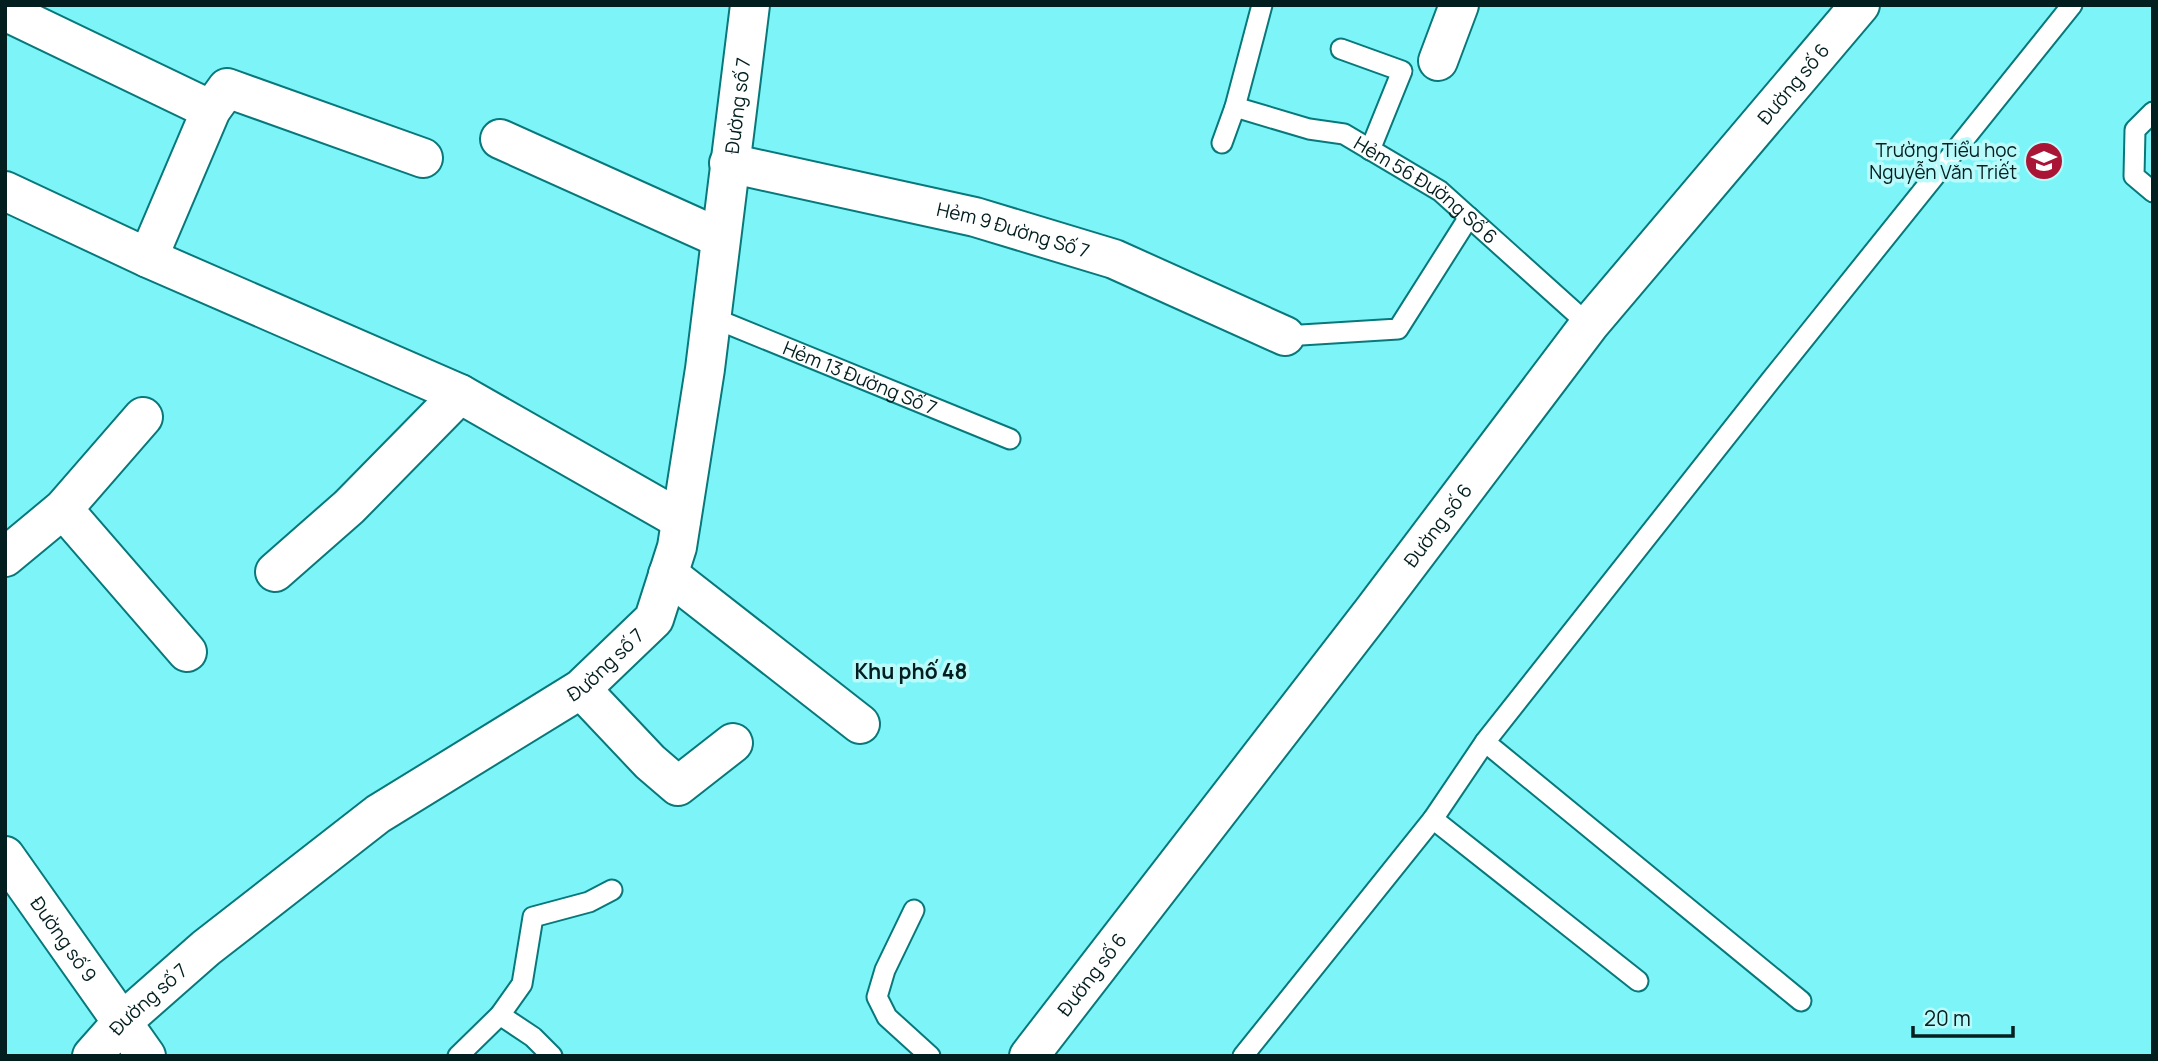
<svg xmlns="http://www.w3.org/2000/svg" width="2158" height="1061" font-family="Manrope,sans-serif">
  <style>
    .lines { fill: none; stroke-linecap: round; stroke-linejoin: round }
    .lane-casing { stroke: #08787b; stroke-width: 23 }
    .street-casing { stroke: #08787b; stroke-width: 42 }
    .secondary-casing { stroke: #08787b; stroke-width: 42 }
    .lane { stroke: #fff; stroke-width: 19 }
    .street { stroke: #fff; stroke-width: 38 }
    .secondary { stroke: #fff; stroke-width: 38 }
    .labels { text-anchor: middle; stroke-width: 7; stroke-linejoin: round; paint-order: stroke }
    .street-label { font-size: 19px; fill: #031e1f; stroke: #b9fafb }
    .poi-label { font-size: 19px; fill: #031e1f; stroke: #b9fafb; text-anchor: end }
    .neighbourhood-label { font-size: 21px; font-weight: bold; fill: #031e1f; stroke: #b9fafb }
  </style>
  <rect width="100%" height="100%" fill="#7df5f8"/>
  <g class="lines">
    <defs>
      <g id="lane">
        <path d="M1341,49l61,22 -32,79"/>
        <path id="s1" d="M1235,107l74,22 35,5 96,57 149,134"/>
        <path d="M2153,112l-18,18 -1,46 19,16"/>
        <path d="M1222,143l13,-36 27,-102"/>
        <path id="s2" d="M711,317l299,122"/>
        <path d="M1285,336l113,-7 71,-112"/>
        <path d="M1485,742l316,259"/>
        <path d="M1433,819l205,162"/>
        <path d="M914,910l-29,60 -8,27 10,20 43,39"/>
        <path d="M500,1015l33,22 19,19"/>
        <path d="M458,1056l42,-41 22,-31 11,-67 56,-15 23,-12"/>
        <path d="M1243,1056l190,-237 52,-77 286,-362 301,-375"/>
      </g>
      <g id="street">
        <path d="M5,11l206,99"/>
        <path d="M1438,61l21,-56"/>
        <path d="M500,139l220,99"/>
        <path id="s3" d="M729,163l246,54 139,42 171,77"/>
        <path d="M5,191l143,67 312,136 221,126"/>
        <path d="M148,258l63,-148 16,-22 196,70"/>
        <path d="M63,509l124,143"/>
        <path d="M5,557l58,-48 80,-92"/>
        <path d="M275,572l74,-65 111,-113"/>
        <path d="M668,574l192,150"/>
        <path d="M581,689l69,73 28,24 55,-43"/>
        <path id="s4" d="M5,856l141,200"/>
        <path id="s5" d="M92,1056l31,-35 83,-73 172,-134 203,-125 73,-70 23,-72 28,-178 45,-364"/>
      </g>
      <g id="secondary">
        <path id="s6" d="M1029,1056l344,-445 216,-286 271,-320"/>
      </g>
    </defs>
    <use href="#lane" class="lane-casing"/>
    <use href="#street" class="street-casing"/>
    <use href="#secondary" class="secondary-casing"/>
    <use href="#lane" class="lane"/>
    <use href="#street" class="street"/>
    <use href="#secondary" class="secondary"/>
  </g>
  <defs>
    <symbol id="school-disc" viewBox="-11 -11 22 22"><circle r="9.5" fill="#aa1435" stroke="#b9fafb"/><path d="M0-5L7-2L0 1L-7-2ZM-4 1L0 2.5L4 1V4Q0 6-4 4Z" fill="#fff"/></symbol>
  </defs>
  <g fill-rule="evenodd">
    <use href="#school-disc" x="2022" y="139" width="44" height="44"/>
  </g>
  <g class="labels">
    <g class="street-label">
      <text dy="7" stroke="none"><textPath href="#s6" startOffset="1237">Đường số 6</textPath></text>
      <text dy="7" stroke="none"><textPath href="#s5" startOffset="1236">Đường số 7</textPath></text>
      <text dy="7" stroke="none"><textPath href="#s1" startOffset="212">Hẻm 56 Đường Số 6</textPath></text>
      <text dy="7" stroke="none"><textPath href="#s3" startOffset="292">Hẻm 9 Đường Số 7</textPath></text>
      <text dy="7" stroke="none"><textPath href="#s2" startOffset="161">Hẻm 13 Đường Số 7</textPath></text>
      <text dy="7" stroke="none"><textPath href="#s6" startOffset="670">Đường số 6</textPath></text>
      <text dy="7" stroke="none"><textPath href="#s5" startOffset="648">Đường số 7</textPath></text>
      <text dy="7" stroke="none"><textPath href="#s4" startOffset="102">Đường số 9</textPath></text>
      <text dy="7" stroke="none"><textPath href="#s6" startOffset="103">Đường số 6</textPath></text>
      <text dy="7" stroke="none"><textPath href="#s5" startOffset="80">Đường số 7</textPath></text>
    </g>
    <g class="poi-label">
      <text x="2017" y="157">Trường Tiểu học<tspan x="2017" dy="22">Nguyễn Văn Triết</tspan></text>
    </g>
    <g class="neighbourhood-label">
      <text x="911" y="679">Khu phố 48</text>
    </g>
  </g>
  <rect width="2158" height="1061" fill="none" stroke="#031e1f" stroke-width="14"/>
  <path d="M1913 1026v10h100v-10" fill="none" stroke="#031e1f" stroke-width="3.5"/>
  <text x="1924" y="1026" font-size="21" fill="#031e1f" stroke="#b9fafb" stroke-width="5" paint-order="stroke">20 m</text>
</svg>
